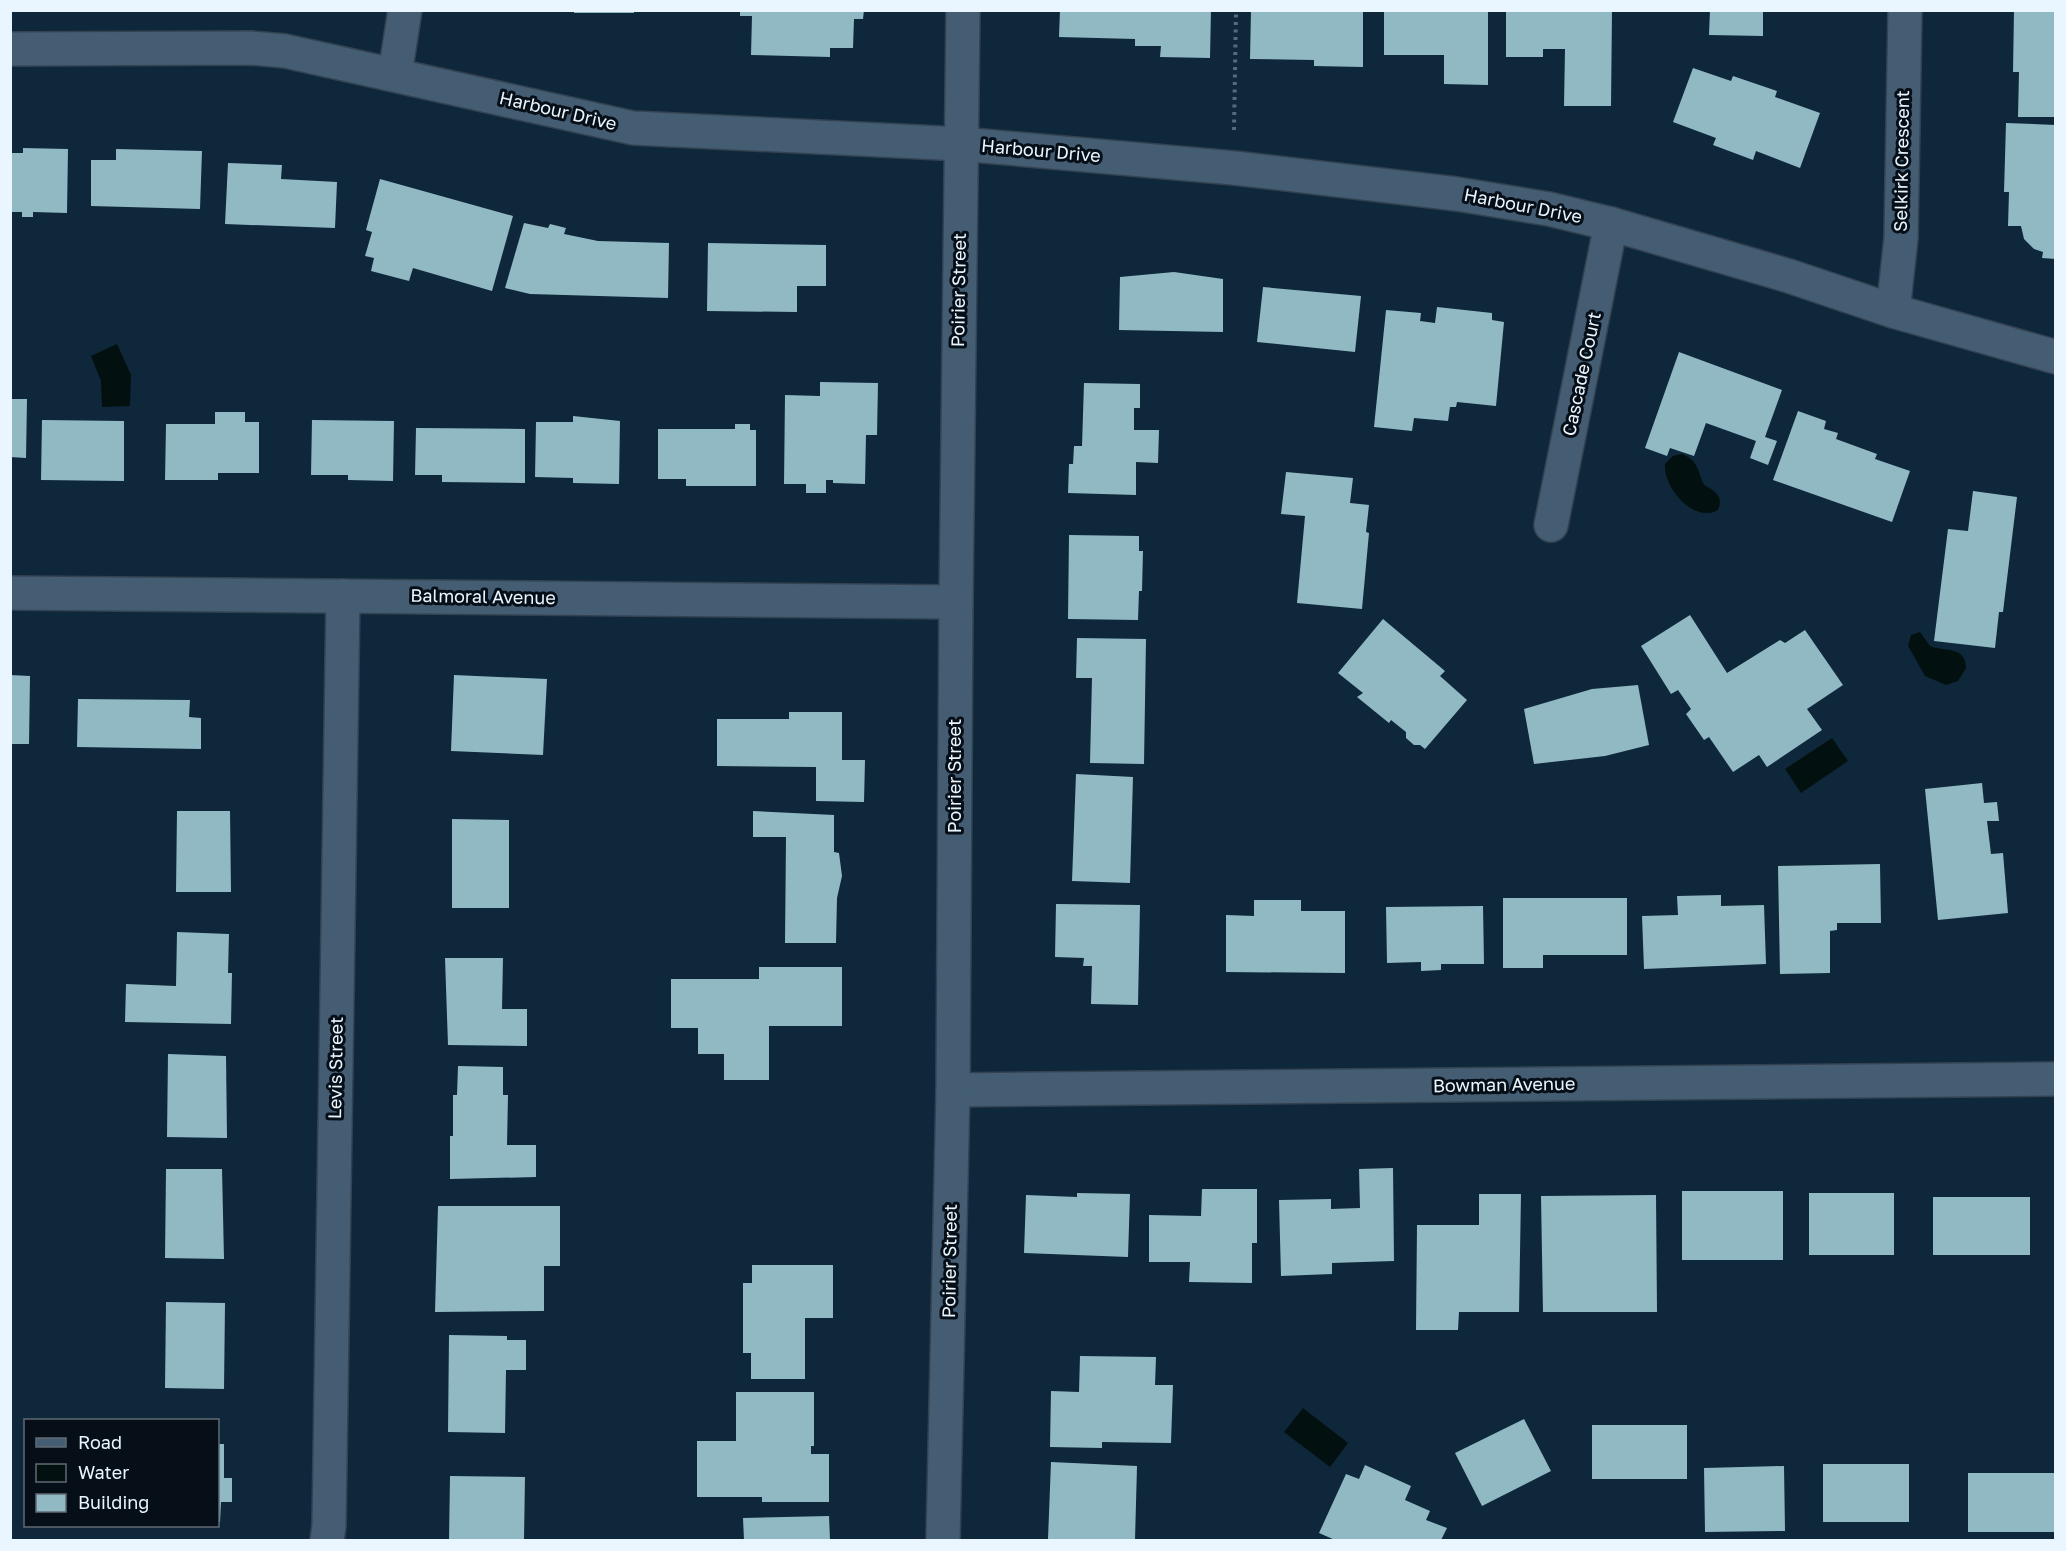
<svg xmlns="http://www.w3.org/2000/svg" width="2066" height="1551" font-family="'Golos Text',sans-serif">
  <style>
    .water { fill: #02110f }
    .building { fill: #91b9c4 }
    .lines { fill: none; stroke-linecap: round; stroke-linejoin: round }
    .minor-casing { stroke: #334251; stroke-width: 36 }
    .path { stroke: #576b7b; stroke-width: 4; stroke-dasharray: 3 4.5; stroke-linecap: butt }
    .minor { stroke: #445d72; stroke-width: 33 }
    .labels { text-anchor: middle; stroke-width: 6; stroke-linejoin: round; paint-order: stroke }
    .street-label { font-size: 18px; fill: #e9f5ff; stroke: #060f18 }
  </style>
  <rect width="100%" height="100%" fill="#0f273a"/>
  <g class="water">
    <path d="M117,344l14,31 -1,31 -28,1 -1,-26 -10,-25z"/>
    <path d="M1682,454c17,7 15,16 22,31 11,6 20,11 14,25 -24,14 -55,-23 -53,-46l8,-8z"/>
    <path d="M1920,632l10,14c13,6 36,-1 36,22l-8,13 -12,4 -21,-9 -17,-30 3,-11z"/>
    <path d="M1832,738l16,23 -47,32 -16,-24z"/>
    <path d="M1303,1408l45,35 -18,24 -46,-35z"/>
  </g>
  <g class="building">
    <rect x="574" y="10" width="60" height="3"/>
    <path d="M740,10h124l-1,9h-9l-1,29h-23v9l-79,-2 1,-39h-12z"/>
    <path d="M1060,10h151l-1,48 -50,-1 1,-11h-26v-7l-76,-2z"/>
    <path d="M1251,10h112v57l-49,-1v-6l-64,-1z"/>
    <path d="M1384,10l104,2v73l-44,-1v-29h-60z"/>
    <path d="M1506,10h106l-1,96h-47l1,-57h-22v8h-37z"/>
    <path d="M1710,10h53v26l-54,-1z"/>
    <path d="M2014,10h42v107h-38l1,-45h-6z"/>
    <path d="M1693,68l38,13 2,-5 44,15 -2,6 45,16 -20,55 -44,-17 -3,9 -40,-15 3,-7 -43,-16z"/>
    <path d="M2006,123l50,2v134l-14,-1 1,-6 -9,-3 -10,-10 -3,-13h-13l1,-34h-5z"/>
    <path d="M23,148l45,1 -1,64 -34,-1v5h-11v-5h-12v-59h13z"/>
    <path d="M116,149l86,2 -2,58 -109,-3v-46h25z"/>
    <path d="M228,163l54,2 -1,14 56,3 -2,46 -110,-4z"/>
    <path d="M380,179l133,37 -21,75 -79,-23 -4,13 -38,-10 3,-13 -9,-2 7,-24 -6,-2z"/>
    <path d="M524,223l24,5 2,-4 16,4 -2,6 34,7 71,2 -1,55 -138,-4 -25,-6z"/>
    <path d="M708,243l118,2v41h-29v26l-90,-1z"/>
    <path d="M1174,272l49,7v53l-104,-2 1,-53z"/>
    <path d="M1263,287l98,9 -6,56 -98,-10z"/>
    <path d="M1437,307l55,6v7l12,2 -8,84 -39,-4 -1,5h-6l-2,14 -34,-3 -2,13 -38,-4 12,-117 35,3 -1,8 15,2z"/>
    <path d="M1679,352l103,38 -17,47 12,4 -9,24 -18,-7 6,-17 -50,-18 -12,33 -24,-8 -3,8 -22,-8z"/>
    <path d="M820,382l58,1 -1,52h-11l-1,49 -32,-1v-3h-7v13h-20v-9h-22l1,-89 35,1z"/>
    <path d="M1084,383l56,1v24h-6v22h25l-1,33 -22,-1v33l-68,-2 1,-29h4l1,-18h8z"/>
    <path d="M10,399h17l-1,59 -16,-1z"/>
    <path d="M1798,411l28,10 -2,8 14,4 -2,6 41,15 -2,5 35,12 -18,51 -119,-42z"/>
    <path d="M215,412h30v10h14v51h-41v7h-53l1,-56h49z"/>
    <path d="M573,416l47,5 -1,63 -46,-1v-5l-38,-1 1,-55h37z"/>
    <path d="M42,420l82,1v60l-83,-1z"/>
    <path d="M312,420l82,1 -1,60 -45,-1v-5h-37z"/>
    <path d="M735,424h15v6h6v56h-70v-7h-28v-50h77z"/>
    <path d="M416,428l109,1v54l-83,-1v-7h-27z"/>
    <path d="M1286,472l67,6 -3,25 19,2 -3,27 3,1 -7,76 -65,-6 8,-87 -24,-2z"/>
    <path d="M1973,491l44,6 -14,115h-4l-4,36 -61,-7 14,-112 20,2z"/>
    <path d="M1069,535l70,1v15h4l-1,40h-3l-1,29 -70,-1z"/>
    <path d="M1690,615l37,58 53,-33 5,3 20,-13 38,55 -36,24 15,21 -55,37 -8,-12 -26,17 -24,-35 -5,3 -18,-26 5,-5 -13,-19 -7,4 -30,-48z"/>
    <path d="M1383,619l62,52 -5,5 27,24 -42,49 -5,-4h-6l-8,-7v-6l-15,-12 -2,3 -32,-26 6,-4 -25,-20z"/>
    <path d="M1077,638l69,1 -2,125 -54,-1 2,-85h-16z"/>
    <path d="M10,675l20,1 -1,68h-19z"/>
    <path d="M454,675l93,4 -4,76 -92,-4z"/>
    <path d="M1638,685l11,60 -44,11 -71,8 -10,-55 68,-20z"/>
    <path d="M78,699l112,1 -1,17 12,1v31l-124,-2z"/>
    <path d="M789,712h53v48h23l-1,42 -48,-1v-34l-99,-1v-47h72z"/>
    <path d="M1076,774l57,3 -3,106 -58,-2z"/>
    <path d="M1982,783l2,20 13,-1 2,19h-12l4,33 12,-1 5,60 -70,7 -13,-131z"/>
    <path d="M177,811h53l1,81h-55z"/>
    <path d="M753,811l81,4v37l5,1 3,23 -5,22 -1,45h-51l1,-106h-33z"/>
    <path d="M452,819l57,1v88h-57z"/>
    <path d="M1880,864l1,59h-44v7l-7,1v42l-50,1 -2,-108z"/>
    <path d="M1721,895v11l43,-1 2,59 -122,5 -2,-53 36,-1 -1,-19z"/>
    <path d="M1503,898h124v57h-84v13h-40z"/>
    <path d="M1254,900h47v11h44v62l-119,-1v-57l28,1z"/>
    <path d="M1056,904l84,1 -2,100 -47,-1 1,-38h-9l1,-8 -29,-1z"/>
    <path d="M1483,906l1,58h-43v6l-20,1v-9l-34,1 -1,-56z"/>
    <path d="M177,932l52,2 -1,39h4l-1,51 -106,-2 1,-38 50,2z"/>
    <path d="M445,958h58l-1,51h25v37l-79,-1z"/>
    <path d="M759,967h83v59h-73v54h-45v-26h-26v-26h-27v-49h88z"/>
    <path d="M168,1054l58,2 1,82 -60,-1z"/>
    <path d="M458,1066l45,1v28h5l-1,50h29v32l-86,2v-43h3v-41h4z"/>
    <path d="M1393,1168l1,93 -62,2v11l-51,2 -2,-76 52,-1v10l29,-1 -1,-39z"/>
    <path d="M166,1169h56l2,90 -59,-1z"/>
    <path d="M1202,1189h55v54h-5v40l-63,-1 1,-20h-41v-47l52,1z"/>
    <rect x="1682" y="1191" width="101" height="69"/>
    <path d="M1077,1193l53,1 -2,63 -104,-4 2,-58 51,2z"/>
    <rect x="1809" y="1193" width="85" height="62"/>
    <path d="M1479,1194h42l-2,118h-60l-1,18h-42l1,-105h62z"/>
    <path d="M1656,1195l1,117h-114l-2,-116z"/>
    <rect x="1933" y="1197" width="97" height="58"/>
    <path d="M438,1206h122v60h-16v45l-109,1z"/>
    <path d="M752,1265h81v53h-28v61h-54v-26h-8v-70h9z"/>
    <path d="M166,1302l59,1 -1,86 -59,-1z"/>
    <path d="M449,1335l58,1v4h19v30h-20l-1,63 -57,-1z"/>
    <path d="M1080,1356l76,1 -1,28h18l-2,58 -69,-1v6l-52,-1 1,-56 28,1z"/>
    <path d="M736,1392h78v54h-3v8h18v48h-67v-5h-65v-56h39z"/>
    <path d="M1524,1419l27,52 -69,35 -27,-53z"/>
    <rect x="1592" y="1425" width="95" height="54"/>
    <path d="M218,1444h6v34h8v24h-11l-1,20h-2z"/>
    <path d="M1051,1462l86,4 -2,74 -87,-1z"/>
    <rect x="1823" y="1464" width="86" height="58"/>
    <path d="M1365,1465l46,21 -6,14 25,11 -4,9 21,8 -6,12h-106l-16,-7 27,-59 13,5z"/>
    <path d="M1784,1466l1,65 -80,1 -1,-64z"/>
    <rect x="1968" y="1473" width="86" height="59"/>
    <path d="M450,1476l75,1 -1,63h-75z"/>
    <path d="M829,1516l1,24h-86l-1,-22z"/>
  </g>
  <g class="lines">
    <defs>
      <g id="minor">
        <path d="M10,49l241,-1 34,3 348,77 328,16 273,24 223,26 92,15 62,15 178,52 104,35 163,46"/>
        <path d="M395,74l10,-64"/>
        <path d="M1893,311l8,-73 4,-228"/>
        <path d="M1551,525l60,-301"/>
        <path d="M10,593l946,9"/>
        <path d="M953,1090l1103,-11"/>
        <path d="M327,1540l2,-14 14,-930"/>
        <path d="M943,1540l10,-450 3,-488 7,-592"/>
      </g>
    </defs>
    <use href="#minor" class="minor-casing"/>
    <path class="path" d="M1234,130l2,-120"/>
    <use href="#minor" class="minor"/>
  </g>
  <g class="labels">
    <g class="street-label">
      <text transform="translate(558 111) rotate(13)" y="6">Harbour Drive</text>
      <text transform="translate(1041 151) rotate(5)" y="6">Harbour Drive</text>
      <text transform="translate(1902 161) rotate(-89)" y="6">Selkirk Crescent</text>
      <text transform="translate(1523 206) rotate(11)" y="6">Harbour Drive</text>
      <text transform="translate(959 290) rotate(-89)" y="6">Poirier Street</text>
      <text transform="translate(1582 374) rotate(-78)" y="6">Cascade Court</text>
      <text transform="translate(483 597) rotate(1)" y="6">Balmoral Avenue</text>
      <text transform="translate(955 776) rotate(-90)" y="6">Poirier Street</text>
      <text transform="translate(336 1068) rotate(-89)" y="6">Levis Street</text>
      <text transform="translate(1504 1085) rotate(-1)" y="6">Bowman Avenue</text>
      <text transform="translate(950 1261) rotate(-89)" y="6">Poirier Street</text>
    </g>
  </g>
  <rect width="2066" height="1551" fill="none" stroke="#e9f5ff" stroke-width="24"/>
  <rect x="24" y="1419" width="195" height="108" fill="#060f18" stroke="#616b74" stroke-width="1.5"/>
  <rect x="36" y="1438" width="30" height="9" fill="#445d72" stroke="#616b74" stroke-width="1.5"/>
  <text x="78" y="1449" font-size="18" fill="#e9f5ff">Road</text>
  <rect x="36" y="1464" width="30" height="18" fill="#02110f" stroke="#616b74" stroke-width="1.5"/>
  <text x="78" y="1479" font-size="18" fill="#e9f5ff">Water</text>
  <rect x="36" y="1494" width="30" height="18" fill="#91b9c4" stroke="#616b74" stroke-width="1.5"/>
  <text x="78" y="1509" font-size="18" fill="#e9f5ff">Building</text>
</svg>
